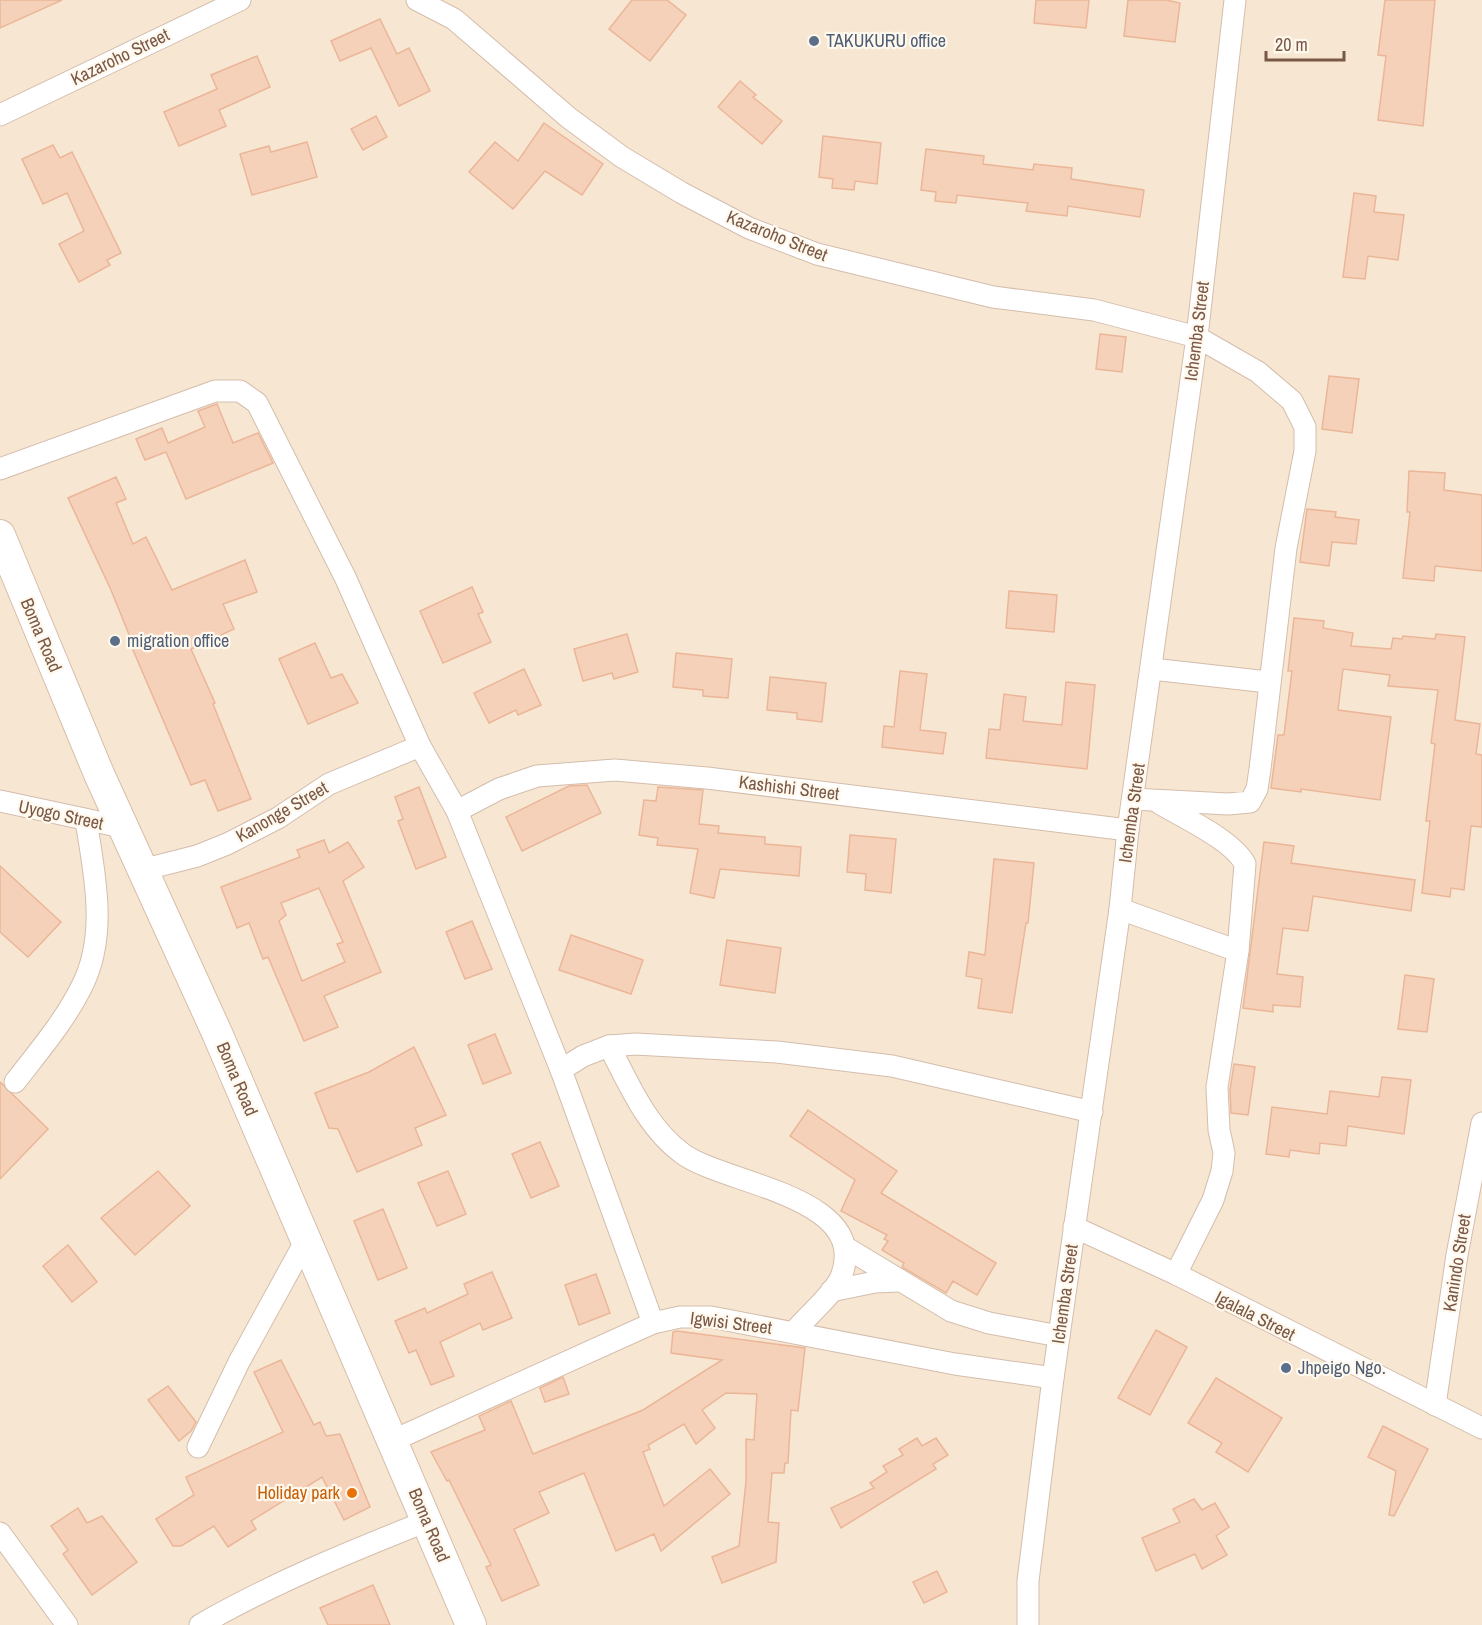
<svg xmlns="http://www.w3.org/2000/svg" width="1482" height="1625" font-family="'Archivo Narrow',sans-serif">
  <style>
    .residential { fill: #f7e6d2 }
    .building { fill: #f6d1b9; stroke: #ebb698; stroke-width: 1.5; fill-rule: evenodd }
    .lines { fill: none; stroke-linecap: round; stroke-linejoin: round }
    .street-casing { stroke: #d4bdac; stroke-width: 23 }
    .secondary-casing { stroke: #d7bda9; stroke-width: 32 }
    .street { stroke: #fff; stroke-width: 21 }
    .secondary { stroke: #fff; stroke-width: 30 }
    .service-dot { fill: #5c6f8a; stroke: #fff8ed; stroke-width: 2 }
    .food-dot { fill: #e8710a; stroke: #fff8ed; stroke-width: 2 }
    .labels { text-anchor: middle; stroke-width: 4.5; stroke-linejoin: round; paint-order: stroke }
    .service-label { font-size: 18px; fill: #4e5e75; stroke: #fff8ed; text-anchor: start }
    .street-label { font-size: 18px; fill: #7a5847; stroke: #fff8ed }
    .food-label { font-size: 18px; fill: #c56008; stroke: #fff8ed; text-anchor: end }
  </style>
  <rect width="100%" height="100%" fill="#fef4e4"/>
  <rect class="residential" x="0" y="0" width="1482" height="1625"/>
  <g class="building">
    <path d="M0,0h62l-62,28z"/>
    <path d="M632,0h35l19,15 -36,46 -41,-32z"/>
    <path d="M1036,0h53l-3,28 -52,-5z"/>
    <path d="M1128,0h38l14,3 -5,39 -51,-6z"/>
    <path d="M1385,0h50l-12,126 -45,-6 8,-64 -8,-1z"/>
    <path d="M380,19l17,35 12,-6 21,43 -31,15 -28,-58 -31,13 -9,-20z"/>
    <path d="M257,56l13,31 -51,23 7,16 -47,20 -15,-34 53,-23 -6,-14z"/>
    <path d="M740,81l16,14 -3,2 29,24 -20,23 -44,-37z"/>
    <path d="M376,116l11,21 -24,13 -12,-21z"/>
    <path d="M544,123l59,41 -21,31 -37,-24 -32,38 -44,-37 26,-30 23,19z"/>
    <path d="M823,136l58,7 -4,41 -22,-3 -1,9 -22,-2 1,-9 -14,-2z"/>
    <path d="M307,142l10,35 -65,18 -12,-41 29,-8 2,6z"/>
    <path d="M53,145l7,13 12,-6 49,101 -14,7 3,5 -31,17 -20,-38 25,-13 -17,-38 -24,11 -21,-45z"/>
    <path d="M926,149l58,7 -1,8 50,6 1,-6 38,4 -1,11 73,11 -4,27 -72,-11 -1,10 -41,-5 2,-8 -71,-8 -1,8 -21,-2 1,-9 -15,-2z"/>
    <path d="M1354,193l22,3 -2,16 30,3 -6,45 -30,-4 -3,23 -22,-2z"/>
    <path d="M1100,334l26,3 -4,35 -26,-3z"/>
    <path d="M1329,376l30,3 -7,54 -30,-4z"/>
    <path d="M217,404l16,39 25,-10 15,30 -87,36 -20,-47 -21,8 -9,-21 26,-11 6,15 37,-16 -7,-16z"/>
    <path d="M1409,471l36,2 -1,17 38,5v76l-47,-5 -1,15 -31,-3 7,-66h-3z"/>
    <path d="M116,477l10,22 -10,4 17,41 13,-7 26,53 73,-30 12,32 -34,12 11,25 -43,20 24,54 -2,1 38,95 -33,12 -13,-31 -14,5 -61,-142 2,-1 -21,-52 -43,-92z"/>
    <path d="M1307,509l29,3 -1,5 24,3 -3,24 -24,-2 -3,24 -29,-4z"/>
    <path d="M472,587l11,25 -5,2 13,28 -48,21 -23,-52z"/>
    <path d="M1009,591l48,4 -3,37 -48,-4z"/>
    <path d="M1294,618l30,3 -1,7 30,5 -2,13 40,3 2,-11 9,1 1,-3 32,3 1,-5 29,3 -10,83 25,4 -4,30 6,1v72l-11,-1 -7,64 -13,-2 -1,9 -28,-4 8,-72h-4l9,-77 -4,-1 7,-53 -50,-4 2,-11 -47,-6 -5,41 53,7 -11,83 -79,-11v3l-30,-4 7,-53h6l8,-64h-4z"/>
    <path d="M627,634l11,38 -24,7 -2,-6 -29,8 -9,-32z"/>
    <path d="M315,643l16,35 11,-4 16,29 -50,21 -29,-65z"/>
    <path d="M676,653l56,6 -4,39 -25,-2v-6l-30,-3z"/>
    <path d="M524,669l17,36 -23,10 -2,-5 -27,13 -15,-30z"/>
    <path d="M900,671l27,3 -7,56 26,3 -3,21 -61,-7 2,-21 10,1z"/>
    <path d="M770,677l56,6 -4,39 -25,-3v-6l-30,-3z"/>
    <path d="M1066,682l29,3 -8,84 -101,-11 3,-29 11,1 4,-36 22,3 -3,24 39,4z"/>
    <path d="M587,785l14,28 -79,38 -16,-34 63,-31z"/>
    <path d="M419,787l27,70 -30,12 -18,-48 5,-2 -8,-22z"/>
    <path d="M658,787l45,3 -4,34 20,2 -1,7 47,4v7l36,3 -2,29 -79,-7 -6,29 -24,-5 8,-44 -41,-4 1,-7 -19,-3 5,-35 12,1z"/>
    <path d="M850,835l46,4 -5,54 -26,-3 1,-16 -19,-2z"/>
    <path d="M324,840l5,13 19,-11 16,25 -21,14 38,91 -57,24 14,31 -34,14 -36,-84 -5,2 -14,-36 -12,5 -16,-41 79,-30 -3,-7zM319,888l24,54 -6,2 8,18 -43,19 -23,-60 7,-6 -5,-12z"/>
    <path d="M1264,842l30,4 -3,17 124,17 -4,31 -98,-15 -5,35 -25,-3 -6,46 26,3 -3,30 -27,-2v7l-30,-4z"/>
    <path d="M994,859l40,4 -6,60h-2l-14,90 -34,-5 4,-29 -16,-3 3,-24 16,3z"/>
    <path d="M0,866l61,56 -33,35 -28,-25z"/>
    <path d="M472,921l20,48 -27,10 -19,-47z"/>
    <path d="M571,935l72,25 -12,34 -72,-24z"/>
    <path d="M727,940l54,8 -6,45 -55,-8z"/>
    <path d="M1405,975l29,4 -7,53 -29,-3z"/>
    <path d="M495,1034l16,39 -28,11 -15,-39z"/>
    <path d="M414,1047l32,68 -31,13 7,17 -65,27 -19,-43 -9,-1 -14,-35 54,-21z"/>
    <path d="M1234,1064l21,3 -7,48 -17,-2 -1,-23z"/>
    <path d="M1382,1077l29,3 -7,54 -56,-8 -2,20 -26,-3 -1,11 -29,-4 -1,7 -23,-3 6,-47 55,7 3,-23 49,6z"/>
    <path d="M0,1082l48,47 -48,50z"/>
    <path d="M808,1110l89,61 -16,22 115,70 -19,32 -24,-14 -7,12 -44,-26 2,-4 -22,-13 6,-9 -4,-2 3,-4 -46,-24 14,-31 -65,-44z"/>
    <path d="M540,1142l19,44 -28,12 -19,-44z"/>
    <path d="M158,1171l32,35 -55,49 -34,-37z"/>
    <path d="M448,1171l18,43 -29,12 -19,-43z"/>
    <path d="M383,1209l24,59 -29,12 -24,-59z"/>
    <path d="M68,1245l29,37 -25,20 -29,-36z"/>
    <path d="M492,1272l20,46 -29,12 -3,-7 -40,19 14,34 -23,9 -15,-35 -7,3 -14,-32 30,-13 2,5 41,-19 -4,-10z"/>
    <path d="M596,1274l14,39 -31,12 -14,-40z"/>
    <path d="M1156,1330l31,17 -37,68 -32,-17z"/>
    <path d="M677,1331l128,17 -7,63 -7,-1 -3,53h-3l-1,10h-12l-4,49 11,1 -3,39 -54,21 -10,-26 27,-11 7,-64v-43l8,1 3,-46 -31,-1 -24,17 13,18 -19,16 -12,-20 -36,21 2,4 -7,3 21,54 46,-37 20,25 -69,57 -7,-17 -38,17 -32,-78 -45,19 10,21 -35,16 25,56 -37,16 -16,-34 5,-2 -42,-85 -2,1 -16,-29 54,-22 -6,-14 32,-15 22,53 110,-44 79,-50 -51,-7 2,-21z"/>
    <path d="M281,1360l33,65 6,-3 6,14 14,-2 30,73 -26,13 -22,-43 -71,44 5,8 -28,18 -14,-21 -33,20h-8l-17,-27 38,-24 -8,-18 97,-45 -29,-60z"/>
    <path d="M563,1377l6,17 -24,8 -5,-14z"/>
    <path d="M1216,1378l66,40 -34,54 -32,-20 6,-9 -34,-20z"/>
    <path d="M168,1386l28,36 -5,9 -12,10 -31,-41z"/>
    <path d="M1383,1426l45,23 -34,67 -5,-1 7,-44 -28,-14z"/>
    <path d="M917,1438l5,8 14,-8 12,17 -15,9 3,5 -95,59 -10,-20 43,-20 -4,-5 17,-11 -4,-6 20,-11 -4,-6z"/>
    <path d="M1194,1499l8,11 13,-7 14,24 -13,9 11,19 -25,14 -7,-15 -39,17 -14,-33 38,-16 -7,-13z"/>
    <path d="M78,1508l9,15 15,-7 35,46 -45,33 -29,-41 5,-4 -17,-24z"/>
    <path d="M937,1571l10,21 -23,11 -11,-21z"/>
    <path d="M373,1585l17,40h-62l-8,-17z"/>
  </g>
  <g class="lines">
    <defs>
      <g id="street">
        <path d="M417,0l37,19 115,99 53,39 60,36 67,35 68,26 176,43 101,13 103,27 61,35 34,29 13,26v24l-19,97 -26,221 -3,20 -7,13 -22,2 -95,-5"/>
        <path d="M0,115l240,-115"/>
        <path d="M0,469l215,-78h25l17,12 88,174 75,169 37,65 104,259 92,253"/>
        <path d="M1152,669l116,13"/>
        <path d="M0,801l122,26"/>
        <path d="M1159,803c23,14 74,37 86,61l-7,87 -21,136 2,43 5,23 -2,18 -9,29 -37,74"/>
        <path d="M457,811l42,-22 38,-13 78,-6 92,8 421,52"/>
        <path d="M142,870l55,-14 30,-12 51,-26 51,-34 91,-38"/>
        <path d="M1120,909l118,42"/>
        <path d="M609,1046c20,38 38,82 74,108 43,31 189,42 158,123 -7,17 -35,40 -47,55"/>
        <path d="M561,1070l22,-14 26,-10 27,-2 141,8 115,14 200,46"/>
        <path d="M15,1082c23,-30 49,-60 66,-94 27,-51 14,-112 5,-167"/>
        <path d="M1074,1227l102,47 306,154"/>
        <path d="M845,1247l106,64 38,12 70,13"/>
        <path d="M831,1291l44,-9 23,-1"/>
        <path d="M1435,1405l22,-150 25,-132"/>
        <path d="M394,1440l259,-117 27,-6h31l244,47 98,14"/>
        <path d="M198,1447l41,-85 67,-122"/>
        <path d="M0,1533l67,92"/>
        <path d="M200,1625c73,-42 149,-73 227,-104"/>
        <path d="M1028,1625v-44l25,-203 67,-469 8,-79 69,-493 38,-337"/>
      </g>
      <path id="secondary" d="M0,535l99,239 118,259 254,592"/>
    </defs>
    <use href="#street" class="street-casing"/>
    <use href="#secondary" class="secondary-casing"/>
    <use href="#street" class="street"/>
    <use href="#secondary" class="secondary"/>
  </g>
  <g class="service-dot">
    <circle cx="814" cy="41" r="6"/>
    <circle cx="115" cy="641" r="6"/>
    <circle cx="1286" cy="1368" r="6"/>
  </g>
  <circle class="food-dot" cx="352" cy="1493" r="6"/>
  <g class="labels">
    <g class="service-label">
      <text x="826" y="47">TAKUKURU office</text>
      <text x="127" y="647">migration office</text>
      <text x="1298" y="1374">Jhpeigo Ngo.</text>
    </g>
    <g class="street-label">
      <text transform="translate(120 57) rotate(-26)" y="6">Kazaroho Street</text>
      <text transform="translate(777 236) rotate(22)" y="6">Kazaroho Street</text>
      <text transform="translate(1197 331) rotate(-83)" y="6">Ichemba Street</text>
      <text transform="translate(41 635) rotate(67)" y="6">Boma Road</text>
      <text transform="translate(789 788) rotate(7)" y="6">Kashishi Street</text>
      <text transform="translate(282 812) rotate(-30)" y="6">Kanonge Street</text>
      <text transform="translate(1132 813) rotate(-82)" y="6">Ichemba Street</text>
      <text transform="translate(61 815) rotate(12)" y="6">Uyogo Street</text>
      <text transform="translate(237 1079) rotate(67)" y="6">Boma Road</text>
      <text transform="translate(1457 1263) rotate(-81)" y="6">Kanindo Street</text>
      <text transform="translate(1065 1294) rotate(-82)" y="6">Ichemba Street</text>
      <text transform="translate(1255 1316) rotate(27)" y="6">Igalala Street</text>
      <text transform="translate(731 1323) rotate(7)" y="6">Igwisi Street</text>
      <text transform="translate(429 1525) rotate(67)" y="6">Boma Road</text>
    </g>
    <g class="food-label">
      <text x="340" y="1499">Holiday park</text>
    </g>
  </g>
  <path d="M1266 51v9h78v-9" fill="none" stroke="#7a5847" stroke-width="3"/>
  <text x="1275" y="51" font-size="18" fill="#7a5847" stroke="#fff8ed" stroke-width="4.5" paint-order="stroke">20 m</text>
</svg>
